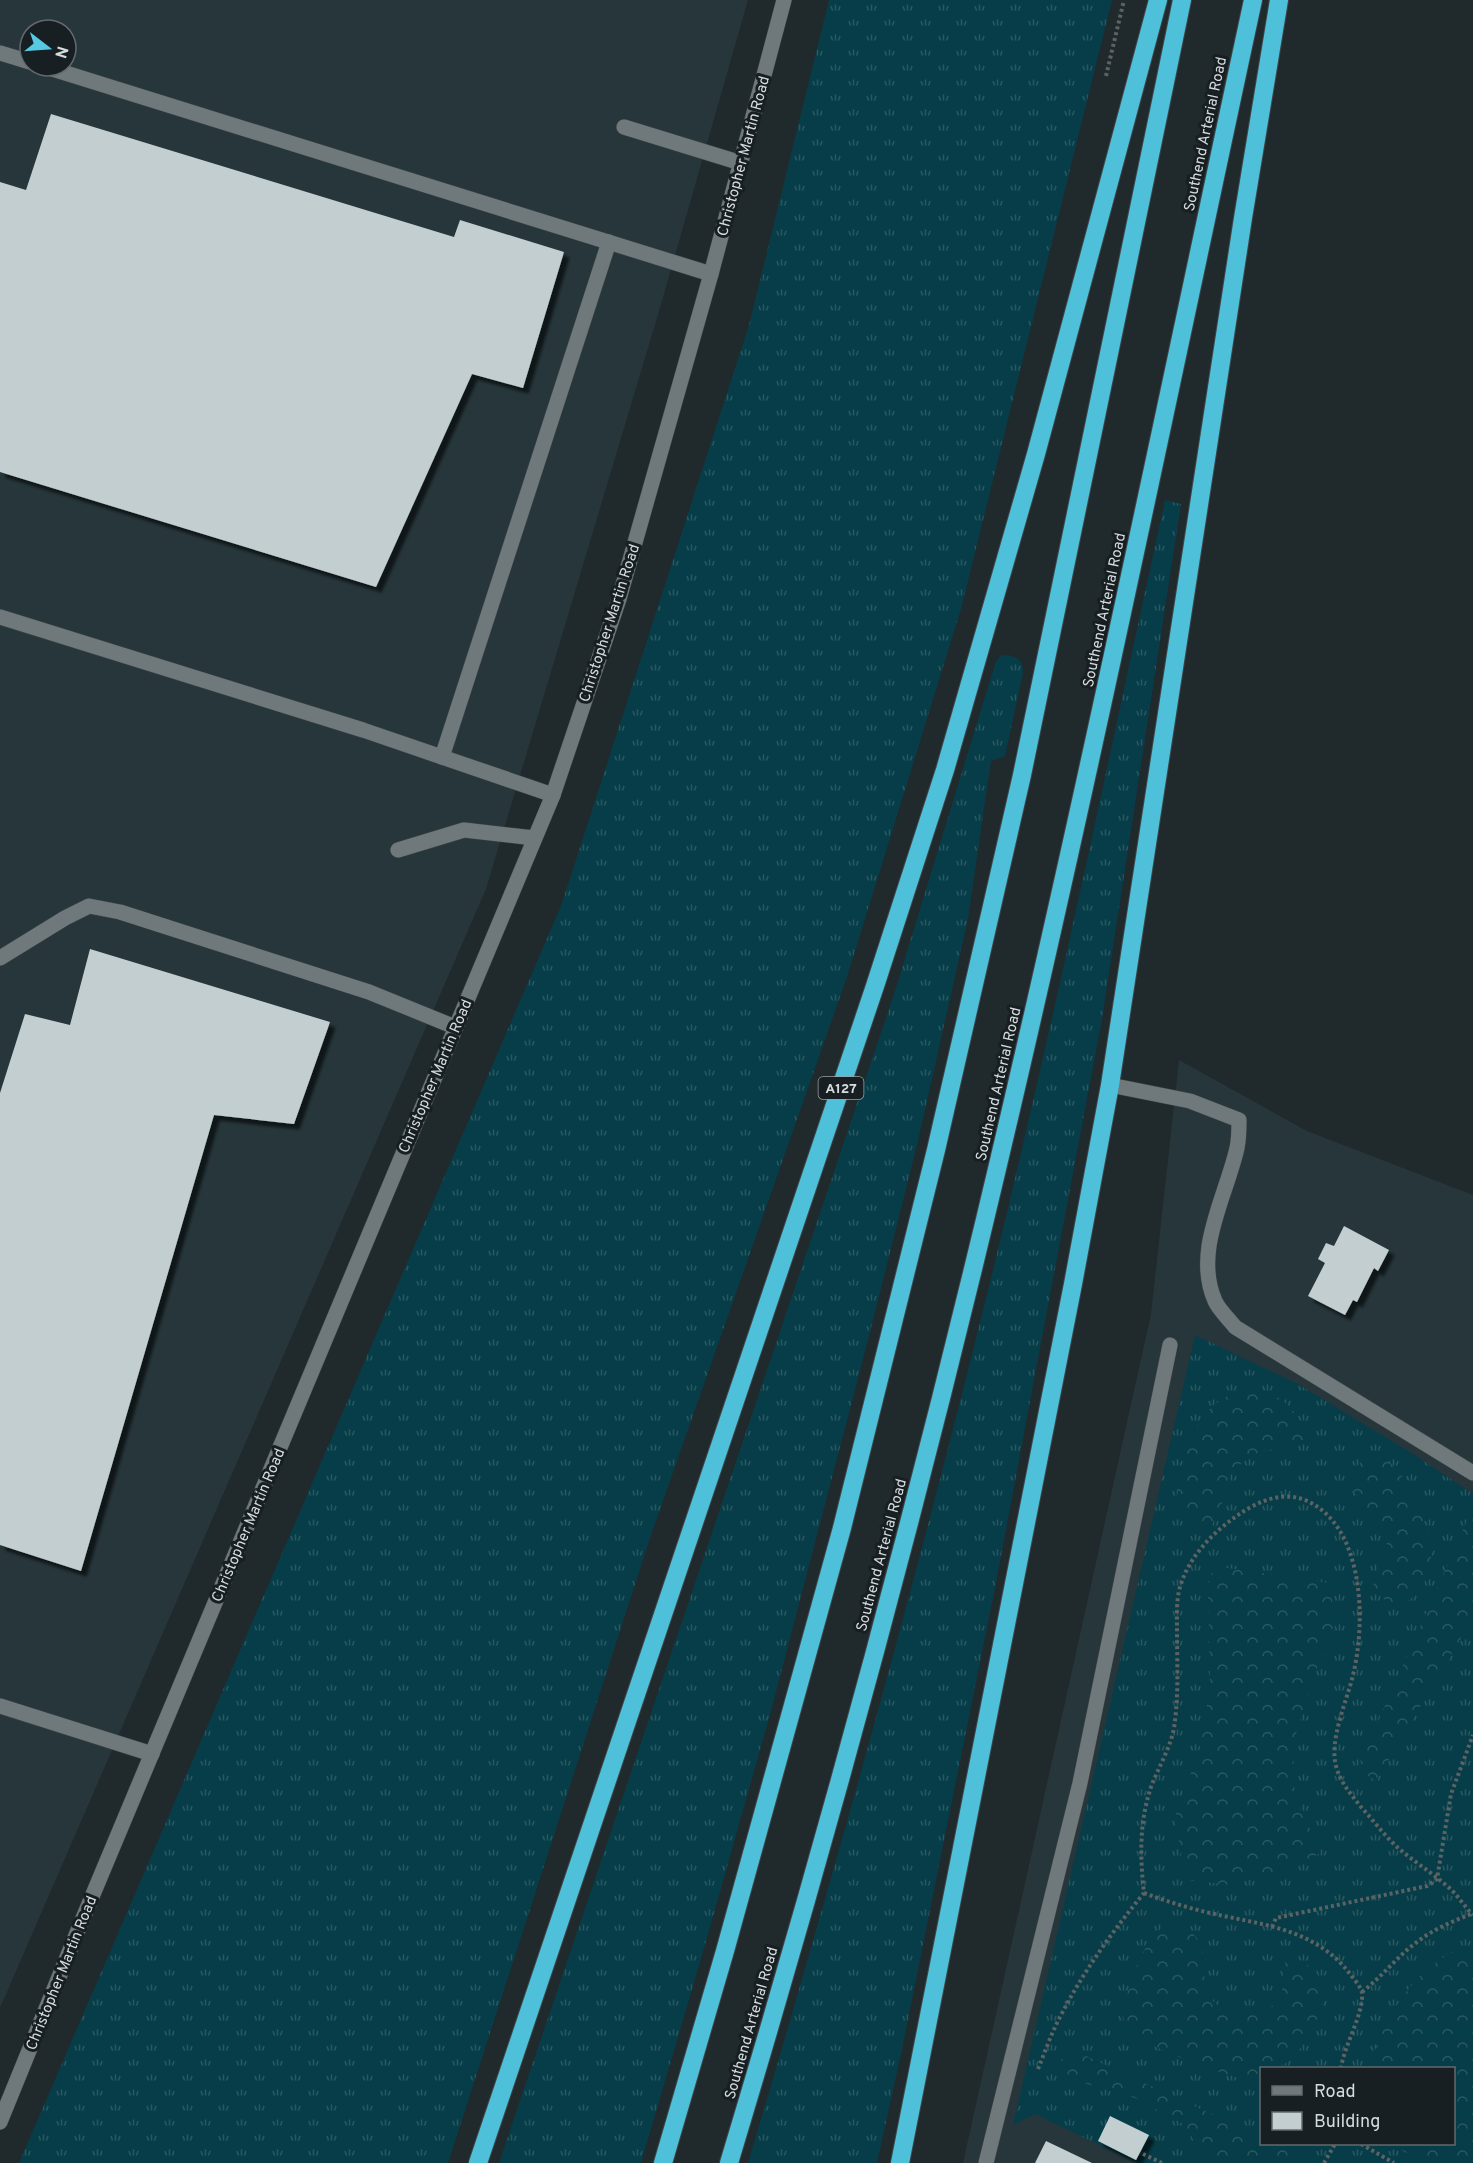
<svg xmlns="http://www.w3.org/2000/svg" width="1473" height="2163" font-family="Overpass,sans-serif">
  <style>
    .built { fill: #26363b; fill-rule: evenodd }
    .grass { fill: url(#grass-tufts); fill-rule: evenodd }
    .forest { fill: url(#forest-crowns) }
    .building { fill: #c3ced1; filter: url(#shadow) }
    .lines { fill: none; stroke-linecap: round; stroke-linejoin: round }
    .minor-casing { stroke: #3f4648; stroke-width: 16 }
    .highway-casing { stroke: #3f4648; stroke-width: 20 }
    .path { stroke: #5b6365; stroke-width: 4; stroke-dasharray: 3 3; stroke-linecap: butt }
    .minor { stroke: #6f797c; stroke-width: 15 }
    .highway { stroke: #4ec0da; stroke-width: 18 }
    .labels { text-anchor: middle; stroke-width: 6; stroke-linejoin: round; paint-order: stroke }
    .shield { fill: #171f22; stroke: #9da3a5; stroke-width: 1.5 }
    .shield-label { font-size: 14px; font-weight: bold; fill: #d6dbdd }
    .street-label { font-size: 15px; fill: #d6dbdd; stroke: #171f22 }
  </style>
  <defs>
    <pattern id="grass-tufts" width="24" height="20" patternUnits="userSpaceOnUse" patternTransform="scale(1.5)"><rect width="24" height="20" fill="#063d48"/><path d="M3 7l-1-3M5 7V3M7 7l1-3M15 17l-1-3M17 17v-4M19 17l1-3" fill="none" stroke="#2a5862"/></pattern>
    <pattern id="forest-crowns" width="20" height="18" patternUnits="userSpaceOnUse" patternTransform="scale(1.5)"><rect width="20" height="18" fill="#063d48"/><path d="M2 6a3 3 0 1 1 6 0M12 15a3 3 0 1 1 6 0" fill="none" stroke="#2a5862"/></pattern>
    <filter id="shadow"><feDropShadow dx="5.5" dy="5.5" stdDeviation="1.5" flood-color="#0009"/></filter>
  </defs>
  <rect width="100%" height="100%" fill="#20292b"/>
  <g class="built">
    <path d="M0,0h748l-88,308 -174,581 -486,1119zM30,30h36v36h-36z"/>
    <path d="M1179,1060l128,71 166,64v968h-510l188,-849zM1262,2068h192v76h-192z"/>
  </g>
  <g class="grass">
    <path d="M829,0h283l-151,609 -114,368 -196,558 -203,628h-429l542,-1257 188,-581z"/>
    <path d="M1165,500l16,4 -79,515 -108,574 -93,461 -24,109h-129c87,-292 169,-585 242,-881 64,-260 118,-521 175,-782z"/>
    <path d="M1002,655c12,-1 22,5 21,18l-18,83 -14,5 -23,158 -51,226 -49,195 -97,371 -66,234 -64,218h-142l395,-1169 102,-333z"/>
    <path d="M1195,1335l103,49 115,70 60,40v669h-336l-102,-49 -22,11zM1262,2068h192v76h-192z"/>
  </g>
  <g class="forest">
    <path d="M1254,1390c7,2 17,3 23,7 15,8 32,31 26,48l-42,6 -16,9 -15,15 -4,19 -15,33c-21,6 -24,-5 -36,-20 8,-38 13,-96 56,-112 7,-2 15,-3 23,-5z"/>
    <path d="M1365,1457c4,0 10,-1 14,0 26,5 52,74 52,98 1,19 -15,53 -39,48 -8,-2 -13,-8 -18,-13l-1,-10 15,-33 -6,-18 -28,-38 2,-23z"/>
    <path d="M1470,1514l3,2v102l-97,163 -19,-12z"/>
    <path d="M1214,1566l115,17 7,40 -23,54 -17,57 -4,46 12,40 13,18 2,16 -46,20 -43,11 -45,-5 -10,-63 25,-69 10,-62 -2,-100z"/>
    <path d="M1164,1925c16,1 26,3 36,17 3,5 3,11 3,17 1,10 1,23 4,33 7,17 28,22 43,21 14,0 29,-8 32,-22 2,-9 0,-18 3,-28l8,-4c13,3 26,12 30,27 6,20 -21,68 -39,78 -7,5 -14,4 -22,4l-1,5 -22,5 -33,-10 -67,-28 -14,-14 -3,-15 12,-40 14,-28z"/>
    <path d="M1451,1952l22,11v200c-31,0 -57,0 -80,-19h61v-76h-84c8,-34 24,-64 48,-90 9,-10 22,-18 33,-26z"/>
    <path d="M1071,2049l190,88 1,7h13l38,17 -1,2h-106l-21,-38 -50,-27 -85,-25z"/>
  </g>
  <g class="building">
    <path d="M51,114l403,123 6,-17 104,32 -41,136 -51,-14 -96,213 -376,-115v-290l26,8z"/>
    <path d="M90,949l240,73 -36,102 -80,-9 -133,456 -81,-26v-452l25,-79 45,11z"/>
    <path d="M1344,1226l45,24 -11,21 -4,-3 -17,34 -4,-2 -8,15 -37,-19 17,-33 -7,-4 8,-16 8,3z"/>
    <path d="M1110,2116l39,19 -13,25 -38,-19z"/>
    <path d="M1046,2141l46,22h-57z"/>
  </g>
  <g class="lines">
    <defs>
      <g id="minor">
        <path d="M0,53l30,9"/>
        <path d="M43,66l668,208"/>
        <path d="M624,127l117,36"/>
        <path d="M0,617l363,113 190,65"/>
        <path d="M442,757l167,-515"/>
        <path d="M398,850l66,-20 70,8"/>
        <path d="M0,958l65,-40 24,-12 31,6 249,80 86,35"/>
        <path d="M1110,1085l80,16 49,19c0,9 0,19 -2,28 -11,49 -44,103 -22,153 4,9 14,18 20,26l238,146"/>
        <path d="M0,1706l152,48"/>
        <path d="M0,2122l81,-199 472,-1128 66,-196 92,-325 73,-274"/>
        <path d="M986,2163l94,-380 90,-438"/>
      </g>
      <g id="highway">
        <path d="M478,2163l397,-1177 70,-216 91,-316 122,-454"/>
        <path d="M663,2163l62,-212 117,-423 94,-378 86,-375 160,-775"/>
        <path d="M729,2163c99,-328 189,-660 268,-994 92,-388 172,-779 256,-1169"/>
        <path d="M900,2163l173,-879 37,-199 133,-867 36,-218"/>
      </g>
    </defs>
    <use href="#minor" class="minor-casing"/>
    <use href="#highway" class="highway-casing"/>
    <g class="path">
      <path d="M1106,76l18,-76"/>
      <path d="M1144,1893c22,8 44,15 66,20 52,12 105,15 140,61 4,5 11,13 12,19 2,20 -18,53 -21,75"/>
      <path d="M1272,1927l4,-9 151,-32 10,-7 14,-85 22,-59"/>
      <path d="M1362,1992c21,-16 37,-38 59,-53 15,-11 33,-18 50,-25"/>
      <path d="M1038,2069c7,-17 13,-35 22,-52 23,-45 52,-85 84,-124 -4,-36 -5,-70 7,-106 7,-19 19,-38 23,-59 5,-32 3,-65 3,-97 0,-14 -1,-30 3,-44 9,-31 34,-56 61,-74 18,-12 42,-22 64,-13 60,25 61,123 48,175 -6,26 -24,64 -17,91 4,16 15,28 25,41 12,13 23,28 36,40 16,14 34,25 50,39 10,8 17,20 26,29"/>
      <path d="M1361,2144l33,19"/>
      <path d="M1143,2154l19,9"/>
      <path d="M1324,2163l11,-19"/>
    </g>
    <use href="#minor" class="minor"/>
    <use href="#highway" class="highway"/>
  </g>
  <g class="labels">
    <rect class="shield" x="818.5" y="1077" width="45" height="22" rx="4.5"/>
    <g class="shield-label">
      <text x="841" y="1093">A127</text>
    </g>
    <g class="street-label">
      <text transform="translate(1205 134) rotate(-78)" y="5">Southend Arterial Road</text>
      <text transform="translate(743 156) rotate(-75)" y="5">Christopher Martin Road</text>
      <text transform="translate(1104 610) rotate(-78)" y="5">Southend Arterial Road</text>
      <text transform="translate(609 623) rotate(-72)" y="5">Christopher Martin Road</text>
      <text transform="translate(435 1076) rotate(-67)" y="5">Christopher Martin Road</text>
      <text transform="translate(998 1084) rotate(-77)" y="5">Southend Arterial Road</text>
      <text transform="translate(248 1525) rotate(-67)" y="5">Christopher Martin Road</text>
      <text transform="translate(881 1555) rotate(-75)" y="5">Southend Arterial Road</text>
      <text transform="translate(61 1973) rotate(-68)" y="5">Christopher Martin Road</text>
      <text transform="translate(751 2023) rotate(-74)" y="5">Southend Arterial Road</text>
    </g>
  </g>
  <rect x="1260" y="2067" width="195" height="78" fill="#171f22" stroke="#636a6d" stroke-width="1.5"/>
  <rect x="1272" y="2086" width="30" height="9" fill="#6f797c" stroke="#636a6d" stroke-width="1.5"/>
  <text x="1314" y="2097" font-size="18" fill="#d6dbdd">Road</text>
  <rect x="1272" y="2112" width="30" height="18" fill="#c3ced1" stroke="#636a6d" stroke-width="1.5"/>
  <text x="1314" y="2127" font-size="18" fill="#d6dbdd">Building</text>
  <g transform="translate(48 48) rotate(107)"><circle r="28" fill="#171f22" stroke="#636a6d" stroke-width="1.5"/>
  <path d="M0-4.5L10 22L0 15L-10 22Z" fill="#57c9e3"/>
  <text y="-9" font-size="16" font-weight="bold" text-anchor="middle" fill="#d6dbdd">N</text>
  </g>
</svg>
